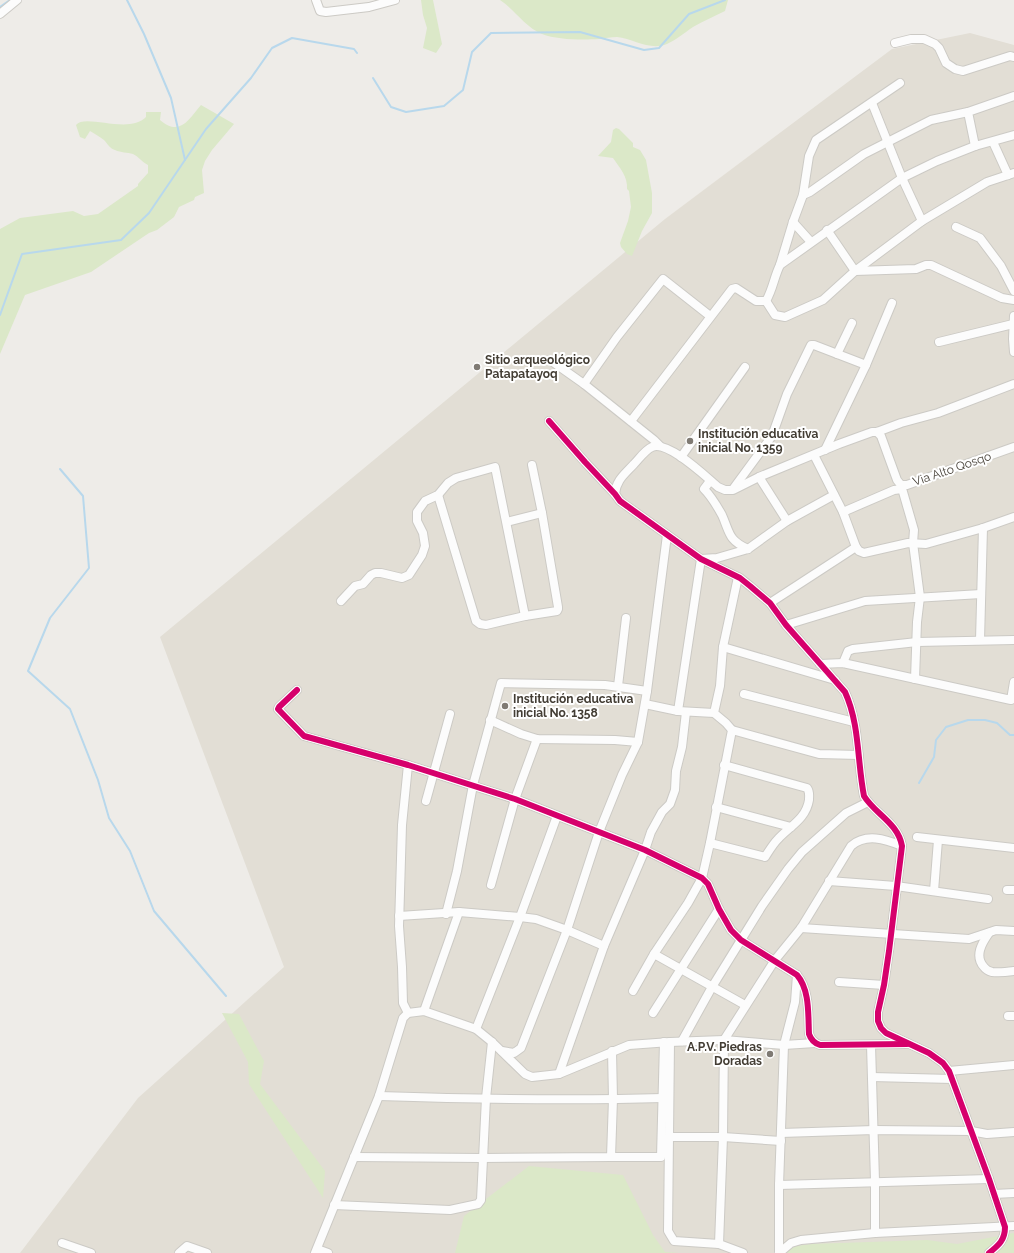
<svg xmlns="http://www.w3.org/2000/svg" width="1014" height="1253" font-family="Raleway,sans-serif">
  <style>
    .residential { fill: #e2ded5 }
    .green { fill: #dbe8c8 }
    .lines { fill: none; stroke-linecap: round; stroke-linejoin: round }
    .stream { stroke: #b8d8ec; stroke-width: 2 }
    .minor-casing { stroke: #cccac5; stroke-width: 10 }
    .minor { stroke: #fcfcfc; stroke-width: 8 }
    .cycleway-casing { stroke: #fff; stroke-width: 8 }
    .cycleway { stroke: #d6006c; stroke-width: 6 }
    .poi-dot { fill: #7f7a73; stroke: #fff; stroke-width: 1.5 }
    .labels { text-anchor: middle; stroke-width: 4; stroke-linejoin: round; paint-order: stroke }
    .poi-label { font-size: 12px; font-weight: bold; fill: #433d34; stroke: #fff; text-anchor: start }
    .street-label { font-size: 12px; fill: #433d34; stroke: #fff }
  </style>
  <rect width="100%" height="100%" fill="#eeece8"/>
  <path class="residential" d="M970,33l44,12v1208h-994l118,-155 146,-131 -124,-330 505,-418 227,-170z"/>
  <g class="green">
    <path d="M421,0h12l9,44 -6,9 -13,-5 4,-20 -4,-13z"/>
    <path d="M500,0h228l-3,11c-10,5 -22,10 -32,16 -9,6 -17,13 -26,17 -17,7 -33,-5 -50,-7 -6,0 -12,1 -18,2 -16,1 -42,1 -57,-5 -17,-7 -27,-24 -42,-34z"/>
    <path d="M201,105l33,19 -22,26 -7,11 -3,9 2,23 -9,4 -1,3 -15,7 -5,10 -17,13 -8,3 -58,39 -66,23 -25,59v-125l20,-11 53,-7 11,5 14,-2 40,-28v-2l10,-11v-8c-6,-3 -9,-8 -15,-11 -6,-2 -12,-1 -18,-4 -6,-2 -7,-6 -11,-10 -4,-3 -9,-6 -14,-9l-5,8 -5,-2 -4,-12c9,-12 53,10 70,-8v-5h15l-1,8c20,17 28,0 41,-15z"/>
    <path d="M616,128l3,1 14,14v4l7,3 6,10 6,33v20l-10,18 -10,25 -5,-2 -6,-7 -1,-4 8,-22 3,-14 -2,-16 -2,-2c1,-12 -7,-21 -14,-31l-15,-2 13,-14 2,-12z"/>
    <path d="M222,1013l17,1 25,47 -4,23 65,87 -2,27 -74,-114 -1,-22z"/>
    <path d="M529,1166l94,9 30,60 12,17 14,1h-224l9,-37z"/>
    <path d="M1014,1233v20h-239l14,-6 22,-3 116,-4 30,4z"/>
  </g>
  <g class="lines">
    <g class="stream">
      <path d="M127,0l17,34 27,64 14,62"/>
      <path d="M0,7l10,-7"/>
      <path d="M373,78l18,29 15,5 38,-6 19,-16 9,-38 19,-19 89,-1 64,18 15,-2 30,-34 36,-14"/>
      <path d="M0,315l22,-61 99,-14 28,-27 57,-84 45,-51 21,-30 20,-10 62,11 3,4"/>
      <path d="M60,469l23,27 6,72 -39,50 -22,53 42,38 28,71 11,38 21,33 24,60 72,85"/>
      <path d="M919,783l15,-26 2,-17 10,-13 22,-7h17l12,3 13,12h4"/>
    </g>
    <defs>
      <g id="minor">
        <path d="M316,0l4,11 6,1 43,-5 26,-7"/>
        <path d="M0,14l17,-14"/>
        <path d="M895,43l16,-4h13l11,5 4,4 7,15 9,6 8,2 47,-15 4,1"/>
        <path d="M872,103l30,75 20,43"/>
        <path d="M993,142l15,33"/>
        <path d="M975,146l-7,-34 46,-16"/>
        <path d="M803,195l7,-3 54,-38 67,-34 37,-8"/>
        <path d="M793,222l18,20"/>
        <path d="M956,227l24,11 21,28 13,25"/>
        <path d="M827,230l28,41 61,-2 10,-4h5l71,33 12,2"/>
        <path d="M780,265l13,-43 10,-27 6,-39 7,-16 84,-57"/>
        <path d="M766,301l9,14 10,2 38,-17 32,-29 67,-50 65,-39 27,-9"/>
        <path d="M1014,316l-1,23 1,13"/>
        <path d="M939,342l74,-18"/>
        <path d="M837,354l15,-31"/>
        <path d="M550,360l34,24 70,56 6,6"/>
        <path d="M584,384l33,-47 46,-58 47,37"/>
        <path d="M549,421l36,41 30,32 5,7 81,58 39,19 10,8 20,17 16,22 59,67c15,33 12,69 19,104 11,18 34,27 38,50l-13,105 -5,34 -6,27v9l3,7 5,5 43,20 14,10 6,8 40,108 16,48c0,13 -6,18 -16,26"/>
        <path d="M631,421l101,-132 4,-1 20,13h10c7,-12 8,-24 14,-36l122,-87 35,-17 38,-15 39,-11"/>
        <path d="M877,432l4,4 16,44 4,5h6l107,-38"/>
        <path d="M825,450l41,-85 26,-62"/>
        <path d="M814,455l29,57 13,35 3,4 5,2 44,-10 18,1 57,-16 31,-11"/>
        <path d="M681,457l64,-90"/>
        <path d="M759,477l28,44"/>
        <path d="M710,481l-6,8c7,7 13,17 18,26 8,18 6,25 26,34"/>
        <path d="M901,485l13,45 -1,13 7,54 -3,25 -2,57"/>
        <path d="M733,489l39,-53 15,-42 24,-49h3l52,20"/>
        <path d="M615,494c1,-14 10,-20 19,-30 5,-5 11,-14 18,-17 16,-7 54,30 66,40l7,3h8l26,-13 80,-33 33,-12h5l24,-9 37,-10 76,-29"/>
        <path d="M438,495l38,126 4,3 6,1 39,-9"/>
        <path d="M843,512l51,-22 8,-1"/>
        <path d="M507,522l35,-9"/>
        <path d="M341,601l14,-15 8,-2 8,-9 4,-2h6l21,5 7,-3 13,-20 3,-9 -2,-13 -6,-12v-9l8,-11 13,-6 10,-12 8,-5 39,-11 30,149 32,-5 1,-2v-2l-16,-94 -10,-48"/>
        <path d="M770,603l86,-56"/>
        <path d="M786,625l79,-24 116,-7"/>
        <path d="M980,640l3,-112"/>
        <path d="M723,647l112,33"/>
        <path d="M843,663l5,-12 5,-2 64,-7 97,-2"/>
        <path d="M820,664l23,-1 168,37 3,-18"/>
        <path d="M618,686l8,-68"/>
        <path d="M297,690l-18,17 -1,2 26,27 104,29 107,34 130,51 57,28 6,6 11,25 12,21 10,10 56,35c13,15 11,40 12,59 2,6 5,9 11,11l86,-1"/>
        <path d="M744,694l110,28"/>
        <path d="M645,704l33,7 36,2"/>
        <path d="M678,711l23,-152 16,-1 31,-9 39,-28 47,-26"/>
        <path d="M490,720l31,14 16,5 78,1 23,2"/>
        <path d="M732,730l87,24 40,1"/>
        <path d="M408,765l-6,60 -3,101 3,41 1,36 5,10"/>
        <path d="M426,801l24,-87"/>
        <path d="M716,807l75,20"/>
        <path d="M917,837l97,11"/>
        <path d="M710,843l55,14c4,-6 8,-13 13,-18 12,-13 28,-20 31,-39 0,-5 1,-8 -2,-12l-83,-23"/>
        <path d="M829,881l67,5 92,13"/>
        <path d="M491,885l24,-86 22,-60"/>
        <path d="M1007,890h7"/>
        <path d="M934,891l4,-51"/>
        <path d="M446,914l11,-43 16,-86 28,-102 104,2 42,6"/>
        <path d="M399,916l60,-4 61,5 16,2 31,11 37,16"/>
        <path d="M801,928l168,11 27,-9 18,1"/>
        <path d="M989,933c-7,10 -15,23 -5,34 2,3 4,4 8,5 7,1 15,0 22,-1"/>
        <path d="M654,954l91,51"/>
        <path d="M839,982l45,3"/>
        <path d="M633,991l21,-37 34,-51 14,-25 8,-35 22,-113 -6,-7 -12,-10 6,-27 3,-39 15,-70"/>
        <path d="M424,1011l35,-99"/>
        <path d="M653,1013l66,-104"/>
        <path d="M1008,1016h6"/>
        <path d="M476,1029l44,-112 37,-101"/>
        <path d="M682,1041l30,-54 50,-81 26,-37 14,-17 44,-39 22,-11"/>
        <path d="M670,1042l-2,189 6,10 45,3 24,9"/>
        <path d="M871,1045l4,136v52"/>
        <path d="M502,1051l12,2 7,-5 46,-118 32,-98 23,-57 16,-33 9,-51 20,-156"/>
        <path d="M949,1071l65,-6"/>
        <path d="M559,1074l45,-128 41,-96 6,-18 11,-20 8,-8 5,-14 1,-19 6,-24 4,-35"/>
        <path d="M872,1077l80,2"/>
        <path d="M379,1096c94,3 189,5 284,2"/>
        <path d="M781,1133l93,-3 97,1 16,3 27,-2"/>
        <path d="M669,1137h54l58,4"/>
        <path d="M354,1157l128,1 129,-1 2,-58 -1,-48"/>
        <path d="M611,1157h50l3,-115"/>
        <path d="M779,1185l210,-6"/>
        <path d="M994,1194l20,-1"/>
        <path d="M334,1205l116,5 28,-6 3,-4 5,-102 6,-56"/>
        <path d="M62,1243l29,10"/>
        <path d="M719,1244l4,-107 1,-97 51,-80 26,-32 50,-82c15,-13 34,-7 51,0"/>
        <path d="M317,1249l11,4"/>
        <path d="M179,1253l8,-7 20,7"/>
        <path d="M315,1253l64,-157 24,-78 5,-5 16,-2 52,18 16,13 33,32 7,3 27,-3 70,-29 41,-3 54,-2 60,5 31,-2"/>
        <path d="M779,1253v-68l5,-140 11,-43 2,-27"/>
        <path d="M779,1253l12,-10 10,-3 74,-7 139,-7"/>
      </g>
    </defs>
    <use href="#minor" class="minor-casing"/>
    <use href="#minor" class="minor"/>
    <defs>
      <g id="cycleway">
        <path d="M549,421l36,41 30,32 5,7 81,58 39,19 10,8 20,17 16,22 59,67c15,33 12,69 19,104 11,18 34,27 38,50l-13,105 -5,34 -6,27v9l3,7 5,5 43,20 14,10 6,8 40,108 16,48c0,13 -6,18 -16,26"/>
        <path d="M297,690l-18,17 -1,2 26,27 104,29 107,34 130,51 57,28 6,6 11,25 12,21 10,10 56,35c13,15 11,40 12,59 2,6 5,9 11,11l87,-1"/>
      </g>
    </defs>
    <use href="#cycleway" class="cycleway-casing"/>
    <use href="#cycleway" class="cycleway"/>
  </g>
  <g class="poi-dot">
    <circle cx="477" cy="367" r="4"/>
    <circle cx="690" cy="441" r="4"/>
    <circle cx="505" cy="706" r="4"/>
    <circle cx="770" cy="1054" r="4"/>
  </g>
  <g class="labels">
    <g class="poi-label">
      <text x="485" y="364">Sitio arqueológico<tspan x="485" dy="14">Patapatayoq</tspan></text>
      <text x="698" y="438">Institución educativa<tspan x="698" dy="14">inicial No. 1359</tspan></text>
      <text x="513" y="703">Institución educativa<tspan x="513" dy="14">inicial No. 1358</tspan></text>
      <text x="762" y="1051" text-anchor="end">A.P.V. Piedras<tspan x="762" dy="14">Doradas</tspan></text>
    </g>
    <g class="street-label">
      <text transform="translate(952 469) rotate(-19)" y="4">Via Alto Qosqo</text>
    </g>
  </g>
</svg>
